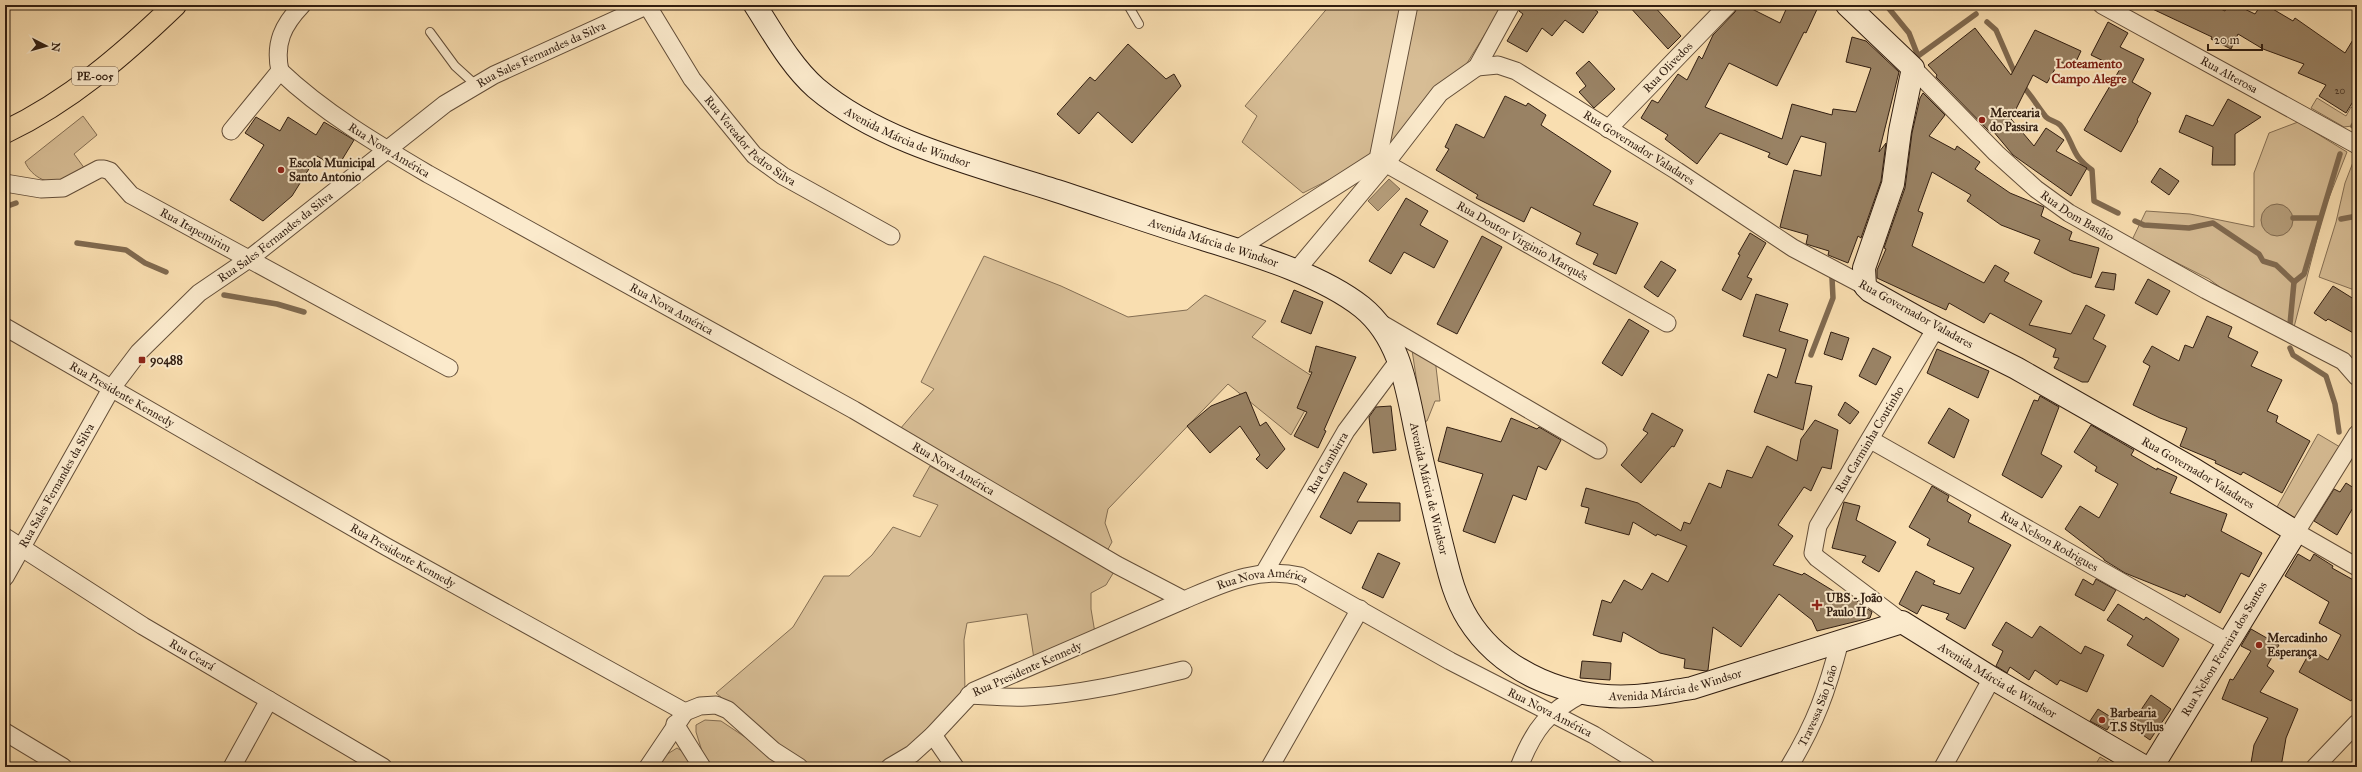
<svg xmlns="http://www.w3.org/2000/svg" width="2362" height="772" font-family="'IM FELL Great Primer',serif">
  <style>
    .green { fill: #d7bd95; stroke: #846e53 }
    .water { fill: #b59d7a; stroke: #806a50 }
    .lines { fill: none; stroke-linecap: round; stroke-linejoin: round }
    .stream { stroke: #806a50; stroke-width: 5.5 }
    .building { fill: #998264; stroke: #311e11 }
    .lane-casing { stroke: #634e39; stroke-width: 10 }
    .street-casing { stroke: #634e39; stroke-width: 19 }
    .secondary-casing { stroke: #311e11; stroke-width: 24 }
    .primary-casing { stroke: #311e11; stroke-width: 24 }
    .lane { stroke: #fbeacc; stroke-width: 8 }
    .street { stroke: #fbeacc; stroke-width: 17 }
    .secondary { stroke: #fbeacc; stroke-width: 22 }
    .primary { stroke: #f9deb0; stroke-width: 22 }
    .poi-dot { fill: #8f2418; stroke: #fbeacc; stroke-width: 1.5 }
    .labels { text-anchor: middle; stroke-width: 4; stroke-linejoin: round; paint-order: stroke }
    .number-label { font-size: 10px; fill: #4b3726 }
    .shield { fill: #fbeacc; stroke: #6e5b49; stroke-width: 1 }
    .shield-label { font-size: 11px; font-weight: bold; fill: #311e11 }
    .street-label { font-size: 12px; fill: #311e11; stroke: #fbeacc }
    .poi-label { font-size: 12px; font-weight: bold; fill: #311e11; stroke: #fbeacc; text-anchor: start }
    .neighbourhood-label { font-size: 13px; font-weight: bold; fill: #7a1f14; stroke: #fbeacc }
  </style>
  <rect width="100%" height="100%" fill="#f9deb0"/>
  <filter id="stains"><feTurbulence type="fractalNoise" baseFrequency=".005" numOctaves="4"/><feColorMatrix values="0 0 0 0 .2 0 0 0 0 .09 0 0 0 0 .02 0 0 0 .5 -.17"/></filter>
  <radialGradient id="worn" r=".72"><stop offset=".6" stop-color="#630" stop-opacity="0"/><stop offset="1" stop-color="#630" stop-opacity=".3"/></radialGradient>
  <g class="green">
    <path d="M1330,5h74l-34,154 -67,34 -61,-51 15,-26 -12,-10z"/>
    <path d="M1414,5h89l-39,63 -82,85z"/>
    <path d="M2317,98l29,18 5,-9 6,4v5l-5,10 -8,1 -33,-19z"/>
    <path d="M83,116l14,19 -23,19 11,15c-5,4 -12,11 -18,12 -17,5 -35,-3 -42,-19z"/>
    <path d="M2298,122l49,30 -22,56 -32,123 -31,-13 -53,-39 -77,-39 14,-29 44,3 64,13v-54l15,-40z"/>
    <path d="M2357,152v139l-38,-14 17,-55 9,-39z"/>
    <path d="M984,256l77,30 67,31 59,-7 18,-15 61,26 -14,16 69,45 -30,53 -63,-51 -120,125 -3,14 7,19 -5,9 -207,-122 34,-40 -13,-7z"/>
    <path d="M1410,337l24,13 6,51h-5l-8,20 -4,1z"/>
    <path d="M2318,434l22,13 -42,73 -21,-13z"/>
    <path d="M930,466l185,104 -9,15 -15,8v16l4,24 -61,26 -7,-45 -60,9 -3,17 1,52 -60,61 -22,12 -6,2h-73l-88,-74 77,-66 31,-51h25l23,-21 21,-28 27,10 18,-32 -25,-9z"/>
    <path d="M705,720l16,1 69,46h-83l-11,-35v-7z"/>
    <path d="M677,748l8,5 10,14h-39l5,-9z"/>
    <path d="M2100,757l17,10h-23z"/>
  </g>
  <g class="water">
    <path d="M1389,179l11,10 -22,22 -10,-10z"/>
    <circle cx="2277" cy="220" r="16"/>
  </g>
  <g class="lines">
    <g class="stream">
      <path d="M1886,5l23,28 9,23 58,-42"/>
      <path d="M1987,22l9,8 20,46"/>
      <path d="M2022,85c9,10 16,22 24,32 4,4 10,4 14,8 15,17 9,29 32,45l2,31 24,12"/>
      <path d="M2353,126l4,-7"/>
      <path d="M5,207l11,-4"/>
      <path d="M2293,218h27"/>
      <path d="M2341,219l16,-3"/>
      <path d="M2135,221l9,4 45,3 24,-5 46,31 4,7 13,4 18,17 10,-8 36,-120"/>
      <path d="M77,243l49,7 19,13 21,9"/>
      <path d="M224,295l53,9 27,8"/>
      <path d="M2290,324l4,-42"/>
      <path d="M2290,348l3,7 33,21 9,28 4,28"/>
      <path d="M1811,355l22,-57 -1,-20"/>
    </g>
  </g>
  <g class="building">
    <path d="M1521,5h68l9,7 -15,21 -18,-13 -13,16 -10,-8 -15,24 -20,-11 16,-27 -4,-3z"/>
    <path d="M1628,5h25l28,31 -13,13z"/>
    <path d="M1738,5h6l36,18 8,-18h31l-13,28 -2,-1 -27,54 -48,-23 -24,44 77,32 10,-35 40,11 1,-6 23,3 15,-44 -25,-6 6,-25 14,4 33,31 -20,80 7,-9 -5,38 -20,57 -3,-2 -10,27 -20,-8 1,-4 -23,-7 2,-9 -28,-8 14,-57 27,6 5,-33 -25,-7 -14,29 -19,-8 2,-4 -50,-20 -23,31 -32,-25 3,-4 -27,-17 11,-18 6,3 20,-29 9,6 12,-24 3,3 11,-24 22,-23z"/>
    <path d="M2144,5h69l12,6 3,-6h8l19,9 6,-9h5l27,16 2,-3 50,35 12,-20v62l-11,18 -27,-17 7,-11 -28,-12 6,-9 -41,-15 -25,-15 -7,15 -20,-10 1,-2z"/>
    <path d="M2108,22l20,11 -8,14 24,12 -12,23 19,11 -14,27 1,1 -17,31 -37,-22 36,-61 -29,-14z"/>
    <path d="M1975,28l36,47 24,-45 46,21 -7,15 -15,-4 -12,21 -14,-8 -22,44 23,27 12,-18 18,12 -8,11 31,17 -16,28 -58,-41 -20,-24 -2,2 -55,-56 1,-2 -9,-10z"/>
    <path d="M1128,44l38,35 8,-5 7,12 -49,57 -34,-31 -19,22 -22,-20 33,-37 5,4z"/>
    <path d="M1589,61l26,28 -21,19 -15,-16 7,-6 -10,-13z"/>
    <path d="M1923,93l22,22 -16,21 26,14 2,-4 23,16 -5,7 35,24 34,14 -3,9 31,16 -3,8 30,8 -8,30 -18,-5 -39,-20 6,-13 -39,-15 -34,-24 4,-6 -39,-23 -14,39 5,2 -11,33 72,37 11,-18 14,8 -5,8 38,20 -13,24 42,9 15,-29 19,10 -12,24 13,7 -18,36h-6l-28,-14 5,-10 -6,-1 3,-8 -66,-36 -6,10 -35,-20 -3,7 -69,-32v-8l9,-21 -2,-1 21,-60 7,-55 8,-35z"/>
    <path d="M1505,96l21,10 2,-3 18,12 -5,10 70,46 -18,34 45,18 -22,51 -23,-10 5,-10 -22,-10 5,-11 -50,-26 -7,15 -48,-24 2,-3 -42,-25 13,-21 -4,-2 11,-23 28,14z"/>
    <path d="M2228,99l33,18 -26,17v31h-23l1,-18 -34,-15 7,-17 27,11z"/>
    <path d="M256,117l24,14 8,-14 28,18 8,-13 30,18 -17,28 -20,-12 -25,40 -29,25 -33,-21 34,-55 -19,-12z"/>
    <path d="M2160,168l19,13 -10,14 -18,-13z"/>
    <path d="M1406,198l22,13 -8,14 28,16 -14,27 -30,-16 -13,22 -22,-13z"/>
    <path d="M1750,233l16,10 -19,34 5,2 -11,21 -19,-10 18,-35 -2,-1z"/>
    <path d="M1482,236l20,11 -45,87 -20,-10z"/>
    <path d="M1661,261l15,9 -18,27 -14,-10z"/>
    <path d="M2102,272l14,2 -2,16 -19,-3z"/>
    <path d="M2148,279l22,12 -13,24 -22,-12z"/>
    <path d="M2333,286l24,15v34l-29,-16 -2,2 -12,-8z"/>
    <path d="M1294,290l29,12 -12,32 -30,-12z"/>
    <path d="M1756,294l32,10 -9,27 29,9 -13,43 17,3 -9,44 -49,-18 14,-38 9,4 9,-29 -43,-13z"/>
    <path d="M2207,316l25,11 -4,10 30,15 -7,14 31,14 -15,31 11,5 -2,6 34,19 -28,52 -39,-21 -2,3 -26,-12 1,-2 -36,-15 7,-18 -27,-10 -27,-13 17,-39 -7,-4 9,-16 27,15 6,-16 8,3z"/>
    <path d="M1629,319l20,12 -27,45 -20,-13z"/>
    <path d="M1831,332l18,6 -7,22 -18,-6z"/>
    <path d="M1316,346l40,11 -32,73 2,1 -8,17 -24,-12 13,-24 -10,-4 15,-36h-3z"/>
    <path d="M1873,348l18,9 -15,28 -17,-9z"/>
    <path d="M1937,349l52,22 -11,27 -51,-25z"/>
    <path d="M1246,392l14,34 6,-4 19,27 -18,20 -11,-10 4,-4 -20,-29 -30,27 -23,-27 24,-20z"/>
    <path d="M2040,396l19,11 -18,47 21,12 -20,32 -40,-23 32,-75 4,1z"/>
    <path d="M1845,402l14,10 -9,12 -12,-9z"/>
    <path d="M1391,406l5,44 -23,3 -4,-36 7,-10z"/>
    <path d="M1949,408l20,12 -15,38 -26,-15z"/>
    <path d="M1652,413l31,17 -9,17 -2,-1 -31,37 -20,-18 27,-32 -5,-3z"/>
    <path d="M1511,418l26,11 2,-2 22,13 -15,30 -8,-4 -12,34 -13,-5 -18,48 -32,-12 20,-57 -45,-13 9,-34 54,15z"/>
    <path d="M1815,420l23,10 -7,39 -9,-2 -11,24 -7,-4 -26,38 15,11 -20,29 29,10 2,-2 41,25 12,3 15,11 -2,6 -53,13 -5,-11 -33,-26 -38,53 -28,-20 -5,43 -2,1 -22,-3 1,-9 -25,-6 -37,-21 -2,10 -28,-7 9,-35 9,3 13,-23 18,10 10,-17 16,9 19,-36 -30,-12 -1,2 -23,-14 -4,13 -44,-12 4,-15 -8,-2 5,-18 52,15 43,28 3,-9 6,2 19,-41 12,5 6,-18 25,8 15,-32 30,15 4,-22z"/>
    <path d="M2091,425l43,25 -3,5 26,15v-2l20,9 -7,16 57,21 -6,17 41,22 -13,24 -8,-4 -21,40 -34,-19 -1,3 -60,-24 -21,-13v-1l-39,-30 15,-23 19,12 19,-34 -23,-13 2,-4 -23,-15z"/>
    <path d="M1344,472l23,12 -10,18 43,1v18h-42l-7,13 -31,-17z"/>
    <path d="M2346,483l11,7v11l-20,34 -23,-14 20,-32 6,3z"/>
    <path d="M1932,486l17,10 -2,5 24,14 -3,7 43,23 -46,84 -19,-10 3,-5 -27,-9 -5,9 -18,-10 17,-33 19,10 -2,3 27,10 14,-26 -47,-23 3,-6 -21,-12z"/>
    <path d="M1844,502l16,4 -4,14 40,22 -17,30 -17,-10 4,-6 -34,-8z"/>
    <path d="M1378,553l22,10 -17,35 -21,-10z"/>
    <path d="M2298,554l12,7 4,-7 19,12 -1,2 25,14v109l-6,10 -52,-29 12,-22 17,10 13,-25 -22,-12 10,-21 -44,-26z"/>
    <path d="M2083,579l10,6 3,-6 20,11 -12,21 -29,-16z"/>
    <path d="M2118,604l26,16 2,-3 33,22 -16,28 -36,-22 6,-9 -26,-16z"/>
    <path d="M2006,622l26,16 8,-12 41,28 4,-8 19,9 -17,37 -27,-12 -3,5 -22,-15 -6,10 -19,-13 -3,6 -11,-7 7,-15 -11,-6z"/>
    <path d="M2251,629l28,16 -12,21 7,5 -14,21 38,17 -12,29 -5,29 -30,-4 3,-18 14,-27 -46,-19 8,-20 3,1 18,-29 -10,-5z"/>
    <path d="M1582,661l29,2 -1,17 -30,-2z"/>
    <path d="M2151,695l20,14 -21,31 -20,-14z"/>
    <path d="M2098,709l16,10 -7,11 -17,-9z"/>
  </g>
  <g class="lines">
    <defs>
      <g id="lane">
        <path d="M1128,5l11,19"/>
        <path d="M430,32l25,34 22,20"/>
      </g>
      <g id="street">
        <path id="s1" d="M647,5l45,74 62,76 29,21 108,60"/>
        <path id="s2" d="M2102,5l255,140"/>
        <path id="s3" d="M1477,67l21,-2 18,6 161,100 116,77 72,38"/>
        <path id="s4" d="M1913,68l83,85 40,36 33,24 137,77 137,71 14,16"/>
        <path id="s5" d="M280,71c43,41 97,73 148,103l426,236 263,155 67,35c38,-16 74,-34 116,-24l150,85 144,74 52,32"/>
        <path id="s6" d="M1608,129l120,-124"/>
        <path d="M231,131l49,-60c-6,-28 3,-46 22,-66"/>
        <path id="s7" d="M1378,159l289,164"/>
        <path id="s8" d="M5,183l36,6 22,-1 36,-19h5l6,2 21,24 318,173"/>
        <path d="M1236,250l142,-91 31,-154"/>
        <path d="M1295,272l91,-109 54,-70 37,-26 34,-62"/>
        <path d="M1377,321l221,129"/>
        <path id="s9" d="M5,327l380,219 300,166 15,-6 16,-1 12,5 46,41 25,16"/>
        <path d="M2357,434l-61,98 61,35"/>
        <path id="s10" d="M1871,440l356,202"/>
        <path id="s11" d="M5,537l138,89 240,141"/>
        <path id="s12" d="M1264,573l82,-142 53,-71"/>
        <path id="s13" d="M5,577l106,-188 28,-37 60,-59 50,-34 196,-155 49,-29 154,-70"/>
        <path id="s14" d="M1902,622l-85,-64 -4,-5 5,-27 118,-198"/>
        <path d="M969,695c19,1 38,3 58,2 50,-2 106,-15 156,-27"/>
        <path d="M675,724l27,43"/>
        <path d="M5,732l58,35"/>
        <path d="M933,735l22,32"/>
        <path d="M232,767l37,-67"/>
        <path d="M648,767l37,-55"/>
        <path d="M890,767l22,-13 21,-19 41,-44 210,-91"/>
        <path d="M1270,767l90,-158"/>
        <path d="M1519,767c15,-38 28,-55 65,-74"/>
        <path id="s15" d="M1789,767c27,-45 38,-76 51,-126"/>
        <path d="M1943,767l49,-89"/>
        <path d="M2315,767l42,-44"/>
      </g>
      <g id="secondary">
        <path id="s16" d="M755,5c18,28 36,61 61,83 65,55 161,77 241,103 49,16 97,33 146,48 51,16 117,35 159,68 37,30 44,77 53,121 8,38 17,75 26,113 7,27 12,54 27,78 35,56 103,81 167,77 19,-1 38,-5 57,-8l210,-66 90,56 153,89"/>
        <path id="s17" d="M1847,5l66,63 -13,63 -7,53 -29,84 1,18 5,5 66,37 80,40 179,102 101,62 -144,235"/>
      </g>
      <path id="primary" d="M5,132c65,-31 119,-78 170,-127"/>
    </defs>
    <use href="#lane" class="lane-casing"/>
    <use href="#street" class="street-casing"/>
    <use href="#secondary" class="secondary-casing"/>
    <use href="#primary" class="primary-casing"/>
    <use href="#lane" class="lane"/>
    <use href="#street" class="street"/>
    <use href="#secondary" class="secondary"/>
    <use href="#primary" class="primary"/>
  </g>
  <g class="poi-dot">
    <circle cx="1982" cy="120" r="4"/>
    <circle cx="281" cy="170" r="4"/>
    <rect x="138" y="356" width="8" height="8" rx="2"/>
    <path d="M1815 599h4v4h4v4h-4v4h-4v-4h-4v-4h4z"/>
    <circle cx="2259" cy="645" r="4"/>
    <circle cx="2102" cy="720" r="4"/>
  </g>
  <g class="labels">
    <g class="number-label">
      <text x="2340" y="94">20</text>
    </g>
    <rect class="shield" x="72" y="67" width="46" height="18" rx="3"/>
    <g class="shield-label">
      <text x="95" y="80">PE-005</text>
    </g>
    <g class="street-label">
      <text dy="4" stroke="none"><textPath href="#s13" startOffset="765">Rua Sales Fernandes da Silva</textPath></text>
      <text dy="4" stroke="none"><textPath href="#s6" startOffset="86">Rua Olivedos</textPath></text>
      <text dy="4" stroke="none"><textPath href="#s2" startOffset="145">Rua Alterosa</textPath></text>
      <text dy="4" stroke="none"><textPath href="#s16" startOffset="208">Avenida Márcia de Windsor</textPath></text>
      <text dy="4" stroke="none"><textPath href="#s1" startOffset="172">Rua Vereador Pedro Silva</textPath></text>
      <text dy="4" stroke="none"><textPath href="#s3" startOffset="185">Rua Governador Valadares</textPath></text>
      <text dy="4" stroke="none"><textPath href="#s5" startOffset="135">Rua Nova América</textPath></text>
      <text dy="4" stroke="none"><textPath href="#s4" startOffset="222">Rua Dom Basílio</textPath></text>
      <text dy="4" stroke="none"><textPath href="#s8" startOffset="216">Rua Itapemirim</textPath></text>
      <text dy="4" stroke="none"><textPath href="#s13" startOffset="441">Rua Sales Fernandes da Silva</textPath></text>
      <text dy="4" stroke="none"><textPath href="#s7" startOffset="166">Rua Doutor Virginio Marquês</textPath></text>
      <text dy="4" stroke="none"><textPath href="#s16" startOffset="532">Avenida Márcia de Windsor</textPath></text>
      <text dy="4" stroke="none"><textPath href="#s5" startOffset="459">Rua Nova América</textPath></text>
      <text transform="translate(1916 314) rotate(29)" y="4">Rua Governador Valadares</text>
      <text dy="4" stroke="none"><textPath href="#s9" startOffset="135">Rua Presidente Kennedy</textPath></text>
      <text dy="4" stroke="none"><textPath href="#s14" startOffset="241">Rua Carminha Coutinho</textPath></text>
      <text dy="4" stroke="none"><textPath href="#s12" startOffset="127">Rua Cambirra</textPath></text>
      <text dy="4" stroke="none"><textPath href="#s5" startOffset="783">Rua Nova América</textPath></text>
      <text dy="4" stroke="none"><textPath href="#s17" startOffset="698">Rua Governador Valadares</textPath></text>
      <text dy="4" stroke="none"><textPath href="#s13" startOffset="105">Rua Sales Fernandes da Silva</textPath></text>
      <text dy="4" stroke="none"><textPath href="#s16" startOffset="892">Avenida Márcia de Windsor</textPath></text>
      <text dy="4" stroke="none"><textPath href="#s10" startOffset="205">Rua Nelson Rodrigues</textPath></text>
      <text dy="4" stroke="none"><textPath href="#s9" startOffset="459">Rua Presidente Kennedy</textPath></text>
      <text dy="4" stroke="none"><textPath href="#s5" startOffset="1131">Rua Nova América</textPath></text>
      <text transform="translate(2224 649) rotate(-59)" y="4">Rua Nelson Ferreira dos Santos</text>
      <text dy="4" stroke="none"><textPath href="#s11" startOffset="221">Rua Ceará</textPath></text>
      <text transform="translate(1027 669) rotate(-24)" y="4">Rua Presidente Kennedy</text>
      <text dy="4" stroke="none"><textPath href="#s16" startOffset="1611">Avenida Márcia de Windsor</textPath></text>
      <text dy="4" stroke="none"><textPath href="#s16" startOffset="1263">Avenida Márcia de Windsor</textPath></text>
      <text dy="4" stroke="none"><textPath href="#s15" startOffset="68">Travessa São João</textPath></text>
      <text dy="4" stroke="none"><textPath href="#s5" startOffset="1454">Rua Nova América</textPath></text>
    </g>
    <g class="poi-label">
      <text x="1990" y="117">Mercearia<tspan x="1990" dy="14">do Passira</tspan></text>
      <text x="289" y="167">Escola Municipal<tspan x="289" dy="14">Santo Antonio</tspan></text>
      <text x="150" y="364">90488</text>
      <text x="1826" y="602">UBS - João<tspan x="1826" dy="14">Paulo II</tspan></text>
      <text x="2267" y="642">Mercadinho<tspan x="2267" dy="14">Esperança</tspan></text>
      <text x="2110" y="717">Barbearia<tspan x="2110" dy="14">T.S Styllus</tspan></text>
    </g>
    <g class="neighbourhood-label">
      <text x="2089" y="68">Loteamento<tspan x="2089" dy="15">Campo Alegre</tspan></text>
    </g>
  </g>
  <rect width="2362" height="772" fill="none" stroke="#f9deb0" stroke-width="20"/>
  <rect x="6" y="6" width="2350" height="760" fill="none" stroke="#311e11" stroke-width="2"/>
  <rect x="10" y="10" width="2342" height="752" fill="none" stroke="#311e11"/>
  <g transform="translate(46 46) rotate(96)" stroke="#fbeacc" stroke-width="3" paint-order="stroke">
  <path d="M0-3L7 15L0 10L-7 15Z" fill="#311e11"/>
  <text y="-6" font-size="11" font-weight="bold" text-anchor="middle" fill="#311e11">N</text>
  </g>
  <path d="M2208 44v6h54v-6" fill="none" stroke="#311e11" stroke-width="2"/>
  <text x="2214" y="44" font-size="12" fill="#311e11" stroke="#fbeacc" stroke-width="3" paint-order="stroke">20 m</text>
  <rect width="100%" height="100%" filter="url(#stains)"/>
  <rect width="100%" height="100%" fill="url(#worn)"/>
</svg>
